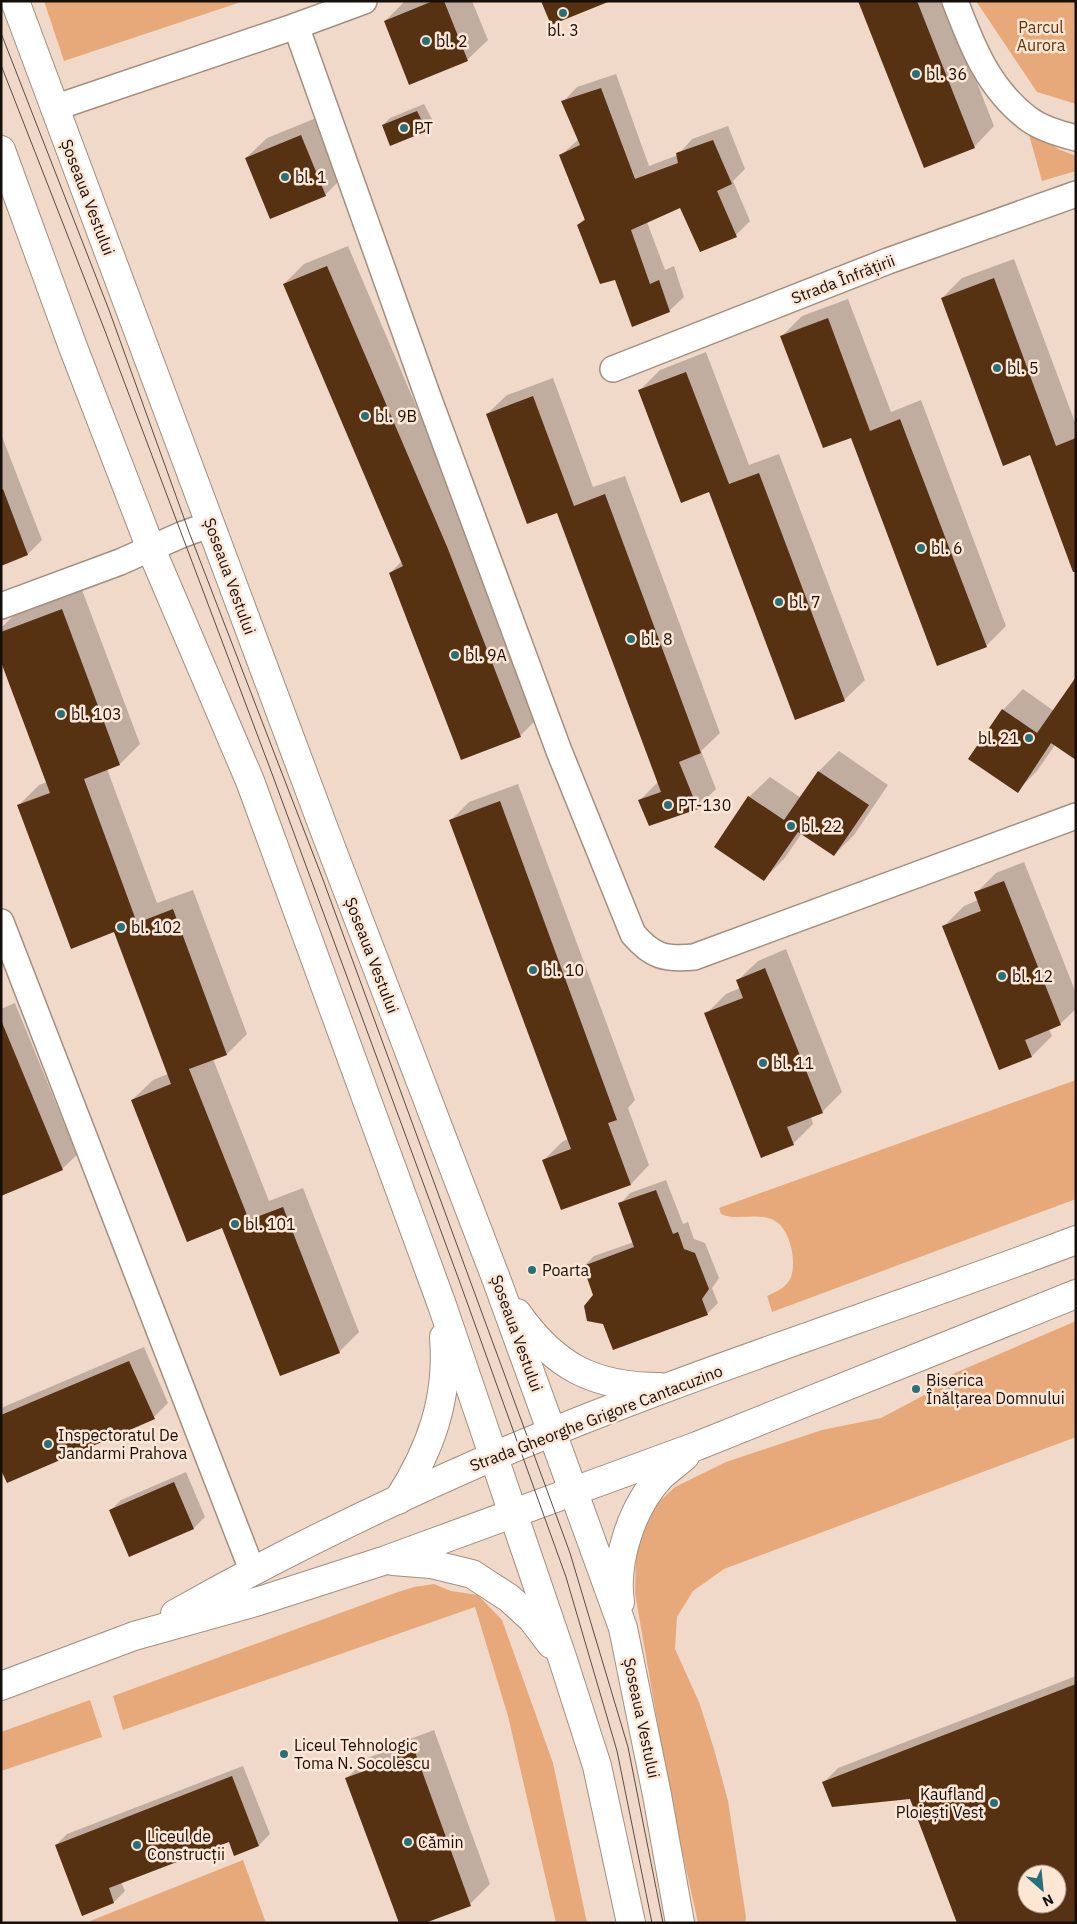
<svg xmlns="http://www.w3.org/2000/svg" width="1077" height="1924" font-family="'IBM Plex Sans',sans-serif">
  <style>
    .green { fill: #e8a97a }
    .shadow { fill: #0003; fill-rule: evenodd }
    .building { fill: #563112; fill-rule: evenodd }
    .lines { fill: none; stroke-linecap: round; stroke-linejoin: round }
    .minor-casing { stroke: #a48f7f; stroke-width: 28 }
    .secondary-casing { stroke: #a48f7f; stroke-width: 30 }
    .minor { stroke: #fff; stroke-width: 25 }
    .secondary { stroke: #fff; stroke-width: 28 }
    .tram { stroke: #5a4d45; stroke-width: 1 }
    .poi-dot { fill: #27707a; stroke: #fee6d5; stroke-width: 2 }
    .labels { text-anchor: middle; stroke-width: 5; stroke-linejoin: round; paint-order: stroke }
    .park-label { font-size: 16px; fill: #633304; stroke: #fee6d5 }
    .poi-label { font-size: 16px; fill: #160e09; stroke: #fee6d5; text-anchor: start }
    .street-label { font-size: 16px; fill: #160e09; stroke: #fee6d5 }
  </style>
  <rect width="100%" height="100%" fill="#f0d9c9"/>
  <g class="green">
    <path d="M44,1h200l-180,60z"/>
    <path d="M976,1h100v103l-39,-12z"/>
    <path d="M1026,124l32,25 18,7v15l-34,10z"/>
    <path d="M1076,1080v119l-304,113 -5,-16c9,-4 16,-7 22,-15 9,-14 2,-48 -11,-58 -16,-13 -40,-1 -57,-9l-2,-6z"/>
    <path d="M1076,1321v116l-352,132 -31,22 -16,26 -2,32 24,53 15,47 14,52 18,116 -1,6h-47l-27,-122 -36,-208 1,-46 12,-35 27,-25 51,-25 96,-32 59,-12 51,-27 9,-12z"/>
    <path d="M434,1584l17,7 27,4 24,25 51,143 34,160h-31l-48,-207 -33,-109 -352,123 -10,-34 282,-103 19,-6z"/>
    <path d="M90,1700l12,37 -101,34v-39z"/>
    <path d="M243,1860l23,63h-175l-1,-2z"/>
  </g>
  <g class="shadow">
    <path d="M405,1h67l16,39 -21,20 -82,-39z"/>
    <path d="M859,1h86l49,125 -20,21z"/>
    <path d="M616,74l33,92 29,-11 14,-16 36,-13 17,43 -12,12 17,40 -14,14 -55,-28 -34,15 18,48 9,-4 10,31 -15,14 -53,-32 -38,-54 7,-7 -24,-63 18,-16 -16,-37 14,-15z"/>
    <path d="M424,104l10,19 -7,7 -37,14 -7,-19 7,-7z"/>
    <path d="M321,116l24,59 -20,20 -79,-37 21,-20z"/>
    <path d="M348,246l120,282 73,187 -21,21 -130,-163 12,-12 -118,-277 20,-20z"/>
    <path d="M1014,259l62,166v150l-45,-121 -89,-156 20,-20z"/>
    <path d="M848,299l43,113 30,-12 85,226 -20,20 -135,-210 -69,-100 20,-20z"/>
    <path d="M706,352l43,113 30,-11 86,226 -21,20 -135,-210 -69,-100 20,-20z"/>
    <path d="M553,378l40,109 32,-11 95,257 -19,18 15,38 -19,19 -57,-8 18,-18 -100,-271 -71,-97 20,-19z"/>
    <path d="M1,434l41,106 -14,14 -27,10z"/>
    <path d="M82,590l58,154 -20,20 -13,5 50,134 36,-13 54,144 -20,20 -14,5 56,142 34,-13 56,144 -20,20 -117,-126 -90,-126 21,-20 15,-6 -53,-143 -96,-126 20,-20 8,-3 -46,-123v-31l12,-12z"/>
    <path d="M1023,689l31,22 1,34 -18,26 -20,20 -14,-81z"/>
    <path d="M839,751l49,34 -34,50 -20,20 -32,-22 -18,26 -20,20 -15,-82 21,-20 31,21 18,-27z"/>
    <path d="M518,784l117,316 -7,8 21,57 -18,19 -69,25 -18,-49 18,-18 6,-3 -118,-318 19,-19z"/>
    <path d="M1024,862l52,131v16l-16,15 -11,5 3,7 -20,20 -88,-130 20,-20 14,-6 -2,-7 20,-20z"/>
    <path d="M786,949l56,143 -20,20 -11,5 2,7 -20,20 -87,-130 20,-20 14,-6 -3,-7 21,-20z"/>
    <path d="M15,1003l62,152 -15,14 -61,25v-185z"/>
    <path d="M666,1180l17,44 5,-2 6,17 11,4 14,35 -7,10 6,15 -11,11 -113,-19 -10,-29 10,-10 40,-14 -14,-38 10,-11z"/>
    <path d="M144,1347l24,56 -14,14 -153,49v-58z"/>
    <path d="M186,1472l19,45 -11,11 -64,28 -20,-45 11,-11z"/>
    <path d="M1076,1676v247h-117l-48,-126 -87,-15 14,-14zM1027,1874h30v30h-30z"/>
    <path d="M434,1730l56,154 -20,20 -123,-126 20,-20 20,-7 7,-6z"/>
    <path d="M243,1766l27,68 -11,11 -29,-5 -109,42 4,9 -11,11 -58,-57 11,-11z"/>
  </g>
  <g class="building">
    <path d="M433,1h11l24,60 -59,24 -25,-64z"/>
    <path d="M541,1h67v1l-57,23z"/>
    <path d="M858,1h59l58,147 -51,20z"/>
    <path d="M601,88l34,91 43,-16 -2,-10 37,-13 19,44 -15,7 20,46 -37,15 -20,-44 -49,22 19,54 9,-4 11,32 -38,15 -17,-47 -15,4 -23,-59 8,-5 -26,-65 21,-10 -19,-44z"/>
    <path d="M417,111l10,20 -37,15 -8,-21z"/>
    <path d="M301,135l25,61 -56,23 -25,-61z"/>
    <path d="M327,266l121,283 73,188 -60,23 -72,-187 14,-7 -120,-282z"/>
    <path d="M994,278l62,168 20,-8v134h-3l-43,-117 -27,11 -62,-168z"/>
    <path d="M828,318l42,113 30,-12 87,228 -50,19 -86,-228 -28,10 -43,-112z"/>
    <path d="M686,372l43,112 30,-11 86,228 -50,19 -86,-228 -28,11 -43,-113z"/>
    <path d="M533,396l41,110 31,-12 96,259 -22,9 19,47 -49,17 -11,-26 23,-8 -104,-279 -30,11 -41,-110z"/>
    <path d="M3,489l25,66 -27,11v-76z"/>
    <path d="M62,609l58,156 -36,14 53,144 36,-14 54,146 -38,14 60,151 34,-13 57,146 -60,23 -58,-148 -35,14 -56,-142 40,-16 -57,-152 -43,17 -54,-144 33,-12 -49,-131v-30z"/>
    <path d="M1076,677v83l-25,-17 -33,50 -50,-34 34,-50 35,24z"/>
    <path d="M818,771l51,34 -35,51 -36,-24 -34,49 -50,-34 34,-51 36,24z"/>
    <path d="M500,801l117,319 -9,3 23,62 -70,25 -19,-50 29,-11 -122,-329z"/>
    <path d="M1004,881l57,144 -36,15 7,17 -33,13 -57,-144 39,-15 -7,-19z"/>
    <path d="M765,968l58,145 -36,14 7,18 -33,13 -57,-145 39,-15 -7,-18z"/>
    <path d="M1,1020l62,150 -62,26z"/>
    <path d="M656,1190l17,44 5,-2 6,17 11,4 14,36 -7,10 6,16 -95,35 -10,-26 -16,-3 -3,-15 9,-11 -10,-29 51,-19 -16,-44z"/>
    <path d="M129,1361l26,58 -148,64 -6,-13v-55z"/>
    <path d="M174,1482l20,47 -65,28 -20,-47z"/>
    <path d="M1076,1684v239h-119l-47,-124 -78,8 -10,-25zM1027,1874h30v30h-30z"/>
    <path d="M414,1749l57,157 -46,17h-26l-54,-145 28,-10 -1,-3z"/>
    <path d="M232,1776l27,70 -25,10 -5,-14 -120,46 5,15 -32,13 -27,-71z"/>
  </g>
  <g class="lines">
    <defs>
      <g id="minor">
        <path d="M955,1c17,45 34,89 75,119 13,9 30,14 46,18"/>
        <path d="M296,26l131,368 132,357 74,183c19,22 31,26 61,23l382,-141"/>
        <path d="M54,108l242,-82 68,-25"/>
        <path d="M613,369l275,-108 188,-67"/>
        <path d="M1,606l119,-44 61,-27 30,-11"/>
        <path d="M1,922l251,648"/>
      </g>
      <g id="secondary">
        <path d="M15,1l309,828 173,452 126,347 34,167 23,128"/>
        <path d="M1,150l72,197 78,202 99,232 192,524 121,355 34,106 34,157"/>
        <path d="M517,1313c38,54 77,74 143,74"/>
        <path d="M398,1500c33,-51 51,-102 46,-163"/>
        <path d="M393,1561l38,3 41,10 37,24 23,21 19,25"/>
        <path d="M620,1602c-6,-41 12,-96 41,-126 8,-7 16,-13 24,-20"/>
        <path d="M175,1614c102,-58 209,-110 317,-157 191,-82 390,-143 584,-217"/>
        <path d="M1,1686l133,-50 125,-35 127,-41 311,-114 379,-152"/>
      </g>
    </defs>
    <use href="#minor" class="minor-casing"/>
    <use href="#secondary" class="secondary-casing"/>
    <use href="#minor" class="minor"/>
    <use href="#secondary" class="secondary"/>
    <g class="tram">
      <path d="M1,33l108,277 80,222 133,345 248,676 58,194 35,176"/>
      <path d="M1,65l104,266 166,440 188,509 107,297 51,174 35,172"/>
    </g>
  </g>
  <g class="poi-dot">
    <circle cx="563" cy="13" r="5"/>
    <circle cx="426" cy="41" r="5"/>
    <circle cx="916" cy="74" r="5"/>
    <circle cx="404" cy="128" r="5"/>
    <circle cx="285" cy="177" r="5"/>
    <circle cx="997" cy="368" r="5"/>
    <circle cx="365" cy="416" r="5"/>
    <circle cx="921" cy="548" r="5"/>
    <circle cx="779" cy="602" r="5"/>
    <circle cx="631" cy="639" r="5"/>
    <circle cx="455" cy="655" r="5"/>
    <circle cx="61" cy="714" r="5"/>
    <circle cx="1029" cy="738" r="5"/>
    <circle cx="668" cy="805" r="5"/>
    <circle cx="791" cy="826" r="5"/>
    <circle cx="121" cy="927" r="5"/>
    <circle cx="533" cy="970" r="5"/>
    <circle cx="1002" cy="976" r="5"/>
    <circle cx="763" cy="1063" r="5"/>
    <circle cx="235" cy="1224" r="5"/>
    <circle cx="532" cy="1270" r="5"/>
    <circle cx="916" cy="1389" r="5"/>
    <circle cx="48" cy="1444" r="5"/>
    <circle cx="284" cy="1754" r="5"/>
    <circle cx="994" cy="1803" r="5"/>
    <circle cx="408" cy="1842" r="5"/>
    <circle cx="137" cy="1845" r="5"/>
  </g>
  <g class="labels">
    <g class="park-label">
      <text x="1041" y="33">Parcul<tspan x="1041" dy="18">Aurora</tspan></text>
    </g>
    <g class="poi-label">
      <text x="563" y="36" text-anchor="middle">bl. 3</text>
      <text x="436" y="47">bl. 2</text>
      <text x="926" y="80">bl. 36</text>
      <text x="414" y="134">PT</text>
      <text x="295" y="183">bl. 1</text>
      <text x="1007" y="374">bl. 5</text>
      <text x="375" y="422">bl. 9B</text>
      <text x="931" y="554">bl. 6</text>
      <text x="789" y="608">bl. 7</text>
      <text x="641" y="645">bl. 8</text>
      <text x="465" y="661">bl. 9A</text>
      <text x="71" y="720">bl. 103</text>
      <text x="1019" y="744" text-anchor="end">bl. 21</text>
      <text x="678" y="811">PT-130</text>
      <text x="801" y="832">bl. 22</text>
      <text x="131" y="933">bl. 102</text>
      <text x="543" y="976">bl. 10</text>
      <text x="1012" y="982">bl. 12</text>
      <text x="773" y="1069">bl. 11</text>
      <text x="245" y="1230">bl. 101</text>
      <text x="542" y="1276">Poarta</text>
      <text x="926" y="1386">Biserica<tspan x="926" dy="18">Înălțarea Domnului</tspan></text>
      <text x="58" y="1441">Inspectoratul De<tspan x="58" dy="18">Jandarmi Prahova</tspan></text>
      <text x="294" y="1751">Liceul Tehnologic<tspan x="294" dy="18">Toma N. Socolescu</tspan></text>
      <text x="984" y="1800" text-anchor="end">Kaufland<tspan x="984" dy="18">Ploiești Vest</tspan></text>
      <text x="147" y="1842">Liceul de<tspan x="147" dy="18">Construcții</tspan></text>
      <text x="418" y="1848">Cămin</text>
    </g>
    <g class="street-label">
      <text transform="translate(88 197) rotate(69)" y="6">Șoseaua Vestului</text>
      <text transform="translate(843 279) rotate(-21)" y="6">Strada Înfrățirii</text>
      <text transform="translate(230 576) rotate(70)" y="6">Șoseaua Vestului</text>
      <text transform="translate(372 955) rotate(69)" y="6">Șoseaua Vestului</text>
      <text transform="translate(517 1333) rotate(70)" y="6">Șoseaua Vestului</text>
      <text transform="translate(596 1418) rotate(-21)" y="6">Strada Gheorghe Grigore Cantacuzino</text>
      <text transform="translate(642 1718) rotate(78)" y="6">Șoseaua Vestului</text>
    </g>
  </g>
  <rect width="1077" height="1924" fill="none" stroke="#160e09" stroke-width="5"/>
  <g transform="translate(1042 1889) rotate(153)"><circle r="24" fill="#fee6d5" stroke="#a19083"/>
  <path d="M0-4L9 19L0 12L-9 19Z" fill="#27707a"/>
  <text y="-8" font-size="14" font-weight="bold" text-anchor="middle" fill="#160e09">N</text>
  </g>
</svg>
